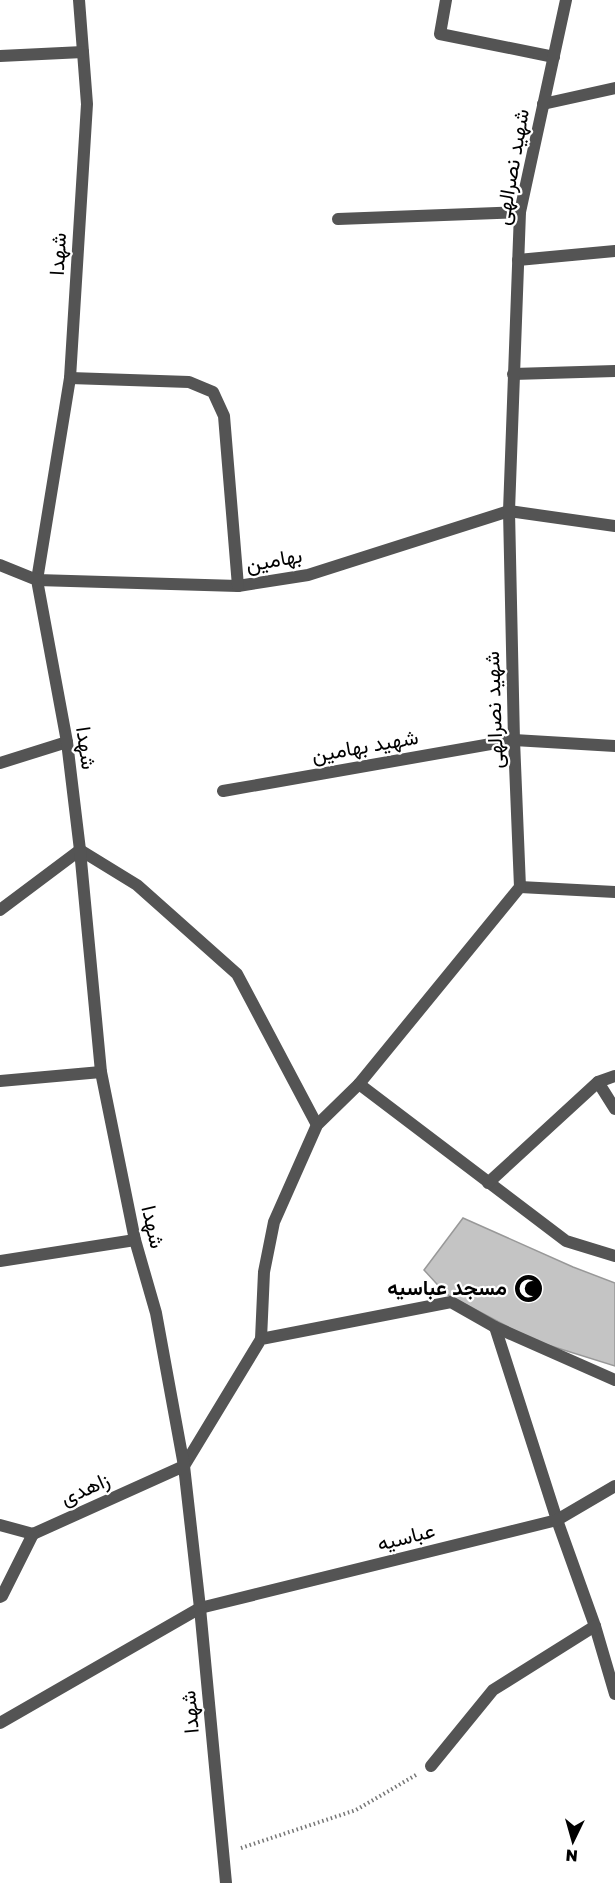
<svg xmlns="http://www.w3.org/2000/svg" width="615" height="1883" font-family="'Golos Text',Vazirmatn,sans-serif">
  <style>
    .building { fill: #c4c4c4; stroke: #989898; stroke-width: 1.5 }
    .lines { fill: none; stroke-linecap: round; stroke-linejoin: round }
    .path { stroke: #767676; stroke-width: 4; stroke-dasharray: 1.5 3; stroke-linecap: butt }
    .service { stroke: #545454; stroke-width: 12 }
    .minor { stroke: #545454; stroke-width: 12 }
    .tertiary { stroke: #545454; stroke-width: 12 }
    .labels { text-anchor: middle; stroke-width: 4.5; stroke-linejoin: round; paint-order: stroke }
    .street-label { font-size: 21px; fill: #000; stroke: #fff }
    .poi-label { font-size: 21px; font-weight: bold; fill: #000; stroke: #fff; text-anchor: end }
  </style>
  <rect width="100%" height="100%" fill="#fff"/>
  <path class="building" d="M463,1218l110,49 42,16v83l-80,-25 -89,-47 -22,-24z"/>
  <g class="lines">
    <path class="path" d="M241,1848l115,-38 60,-35"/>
    <path class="service" d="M338,219l182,-7"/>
    <g class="minor">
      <path d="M79,0l8,104 -17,274 -33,202 201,6 70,-11 201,-64 106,15"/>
      <path d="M446,0l-6,34 114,23"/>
      <path d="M0,56l83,-4"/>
      <path d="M543,104l72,-16"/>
      <path d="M518,260l97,-9"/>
      <path d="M513,374l102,-3"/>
      <path d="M70,378l119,4 24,10 11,24 14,170"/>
      <path d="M0,763l67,-21"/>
      <path d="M223,791l291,-51 101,6"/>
      <path d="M520,887l95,5"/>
      <path d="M0,910l80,-60 57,35 100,89 80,151"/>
      <path d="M0,1081l101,-9"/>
      <path d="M598,1082l17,27"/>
      <path d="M359,1084l207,157 49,15"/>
      <path d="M488,1183l110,-101 17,-6"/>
      <path d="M0,1261l135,-21"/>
      <path d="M495,1327l62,193 38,106 20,68"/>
      <path d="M261,1339l3,-67 10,-50 43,-97 42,-41 161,-197 -6,-147 -5,-229 11,-299 46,-212"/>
      <path d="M0,1525l33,9 151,-68 77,-127 190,-37 44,25 120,53"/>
      <path d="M0,1597l2,-1 31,-62"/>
      <path d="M0,1723l200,-115 357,-88 58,-34"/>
      <path d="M431,1766l62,-76 102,-64"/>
    </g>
    <path class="tertiary" d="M0,565l37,15 30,162 13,108 21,222 34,168 21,73 28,153 16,142 26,275"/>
  </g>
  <defs>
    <symbol id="mosque-disc" viewBox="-11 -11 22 22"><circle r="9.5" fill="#000" stroke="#fff"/><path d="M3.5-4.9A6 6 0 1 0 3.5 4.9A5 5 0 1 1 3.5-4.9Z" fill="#fff"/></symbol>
  </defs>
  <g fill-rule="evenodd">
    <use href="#mosque-disc" x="512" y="1272" width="33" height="33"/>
  </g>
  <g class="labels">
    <g class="street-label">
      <text transform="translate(512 167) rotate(-80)" y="7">شهید نصرالهی</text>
      <text transform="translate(58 254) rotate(-87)" y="7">شهدا</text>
      <text transform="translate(274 560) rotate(-10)" y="7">بهامین</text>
      <text transform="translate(494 710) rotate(-92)" y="7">شهید نصرالهی</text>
      <text transform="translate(365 746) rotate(-10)" y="7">شهید بهامین</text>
      <text transform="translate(86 748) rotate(82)" y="7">شهدا</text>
      <text transform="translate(153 1227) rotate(77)" y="7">شهدا</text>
      <text transform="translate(85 1489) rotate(-24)" y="7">زاهدی</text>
      <text transform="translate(406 1537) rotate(-14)" y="7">عباسیه</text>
      <text transform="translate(190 1712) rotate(-95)" y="7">شهدا</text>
    </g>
    <g class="poi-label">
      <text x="507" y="1295">مسجد عباسیه</text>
    </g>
  </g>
  <g transform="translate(573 1841) rotate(185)" stroke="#ffffff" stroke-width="4.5" paint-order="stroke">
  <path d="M0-4.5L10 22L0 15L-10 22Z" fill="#000000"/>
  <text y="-9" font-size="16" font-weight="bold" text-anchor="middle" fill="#000000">N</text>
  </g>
</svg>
